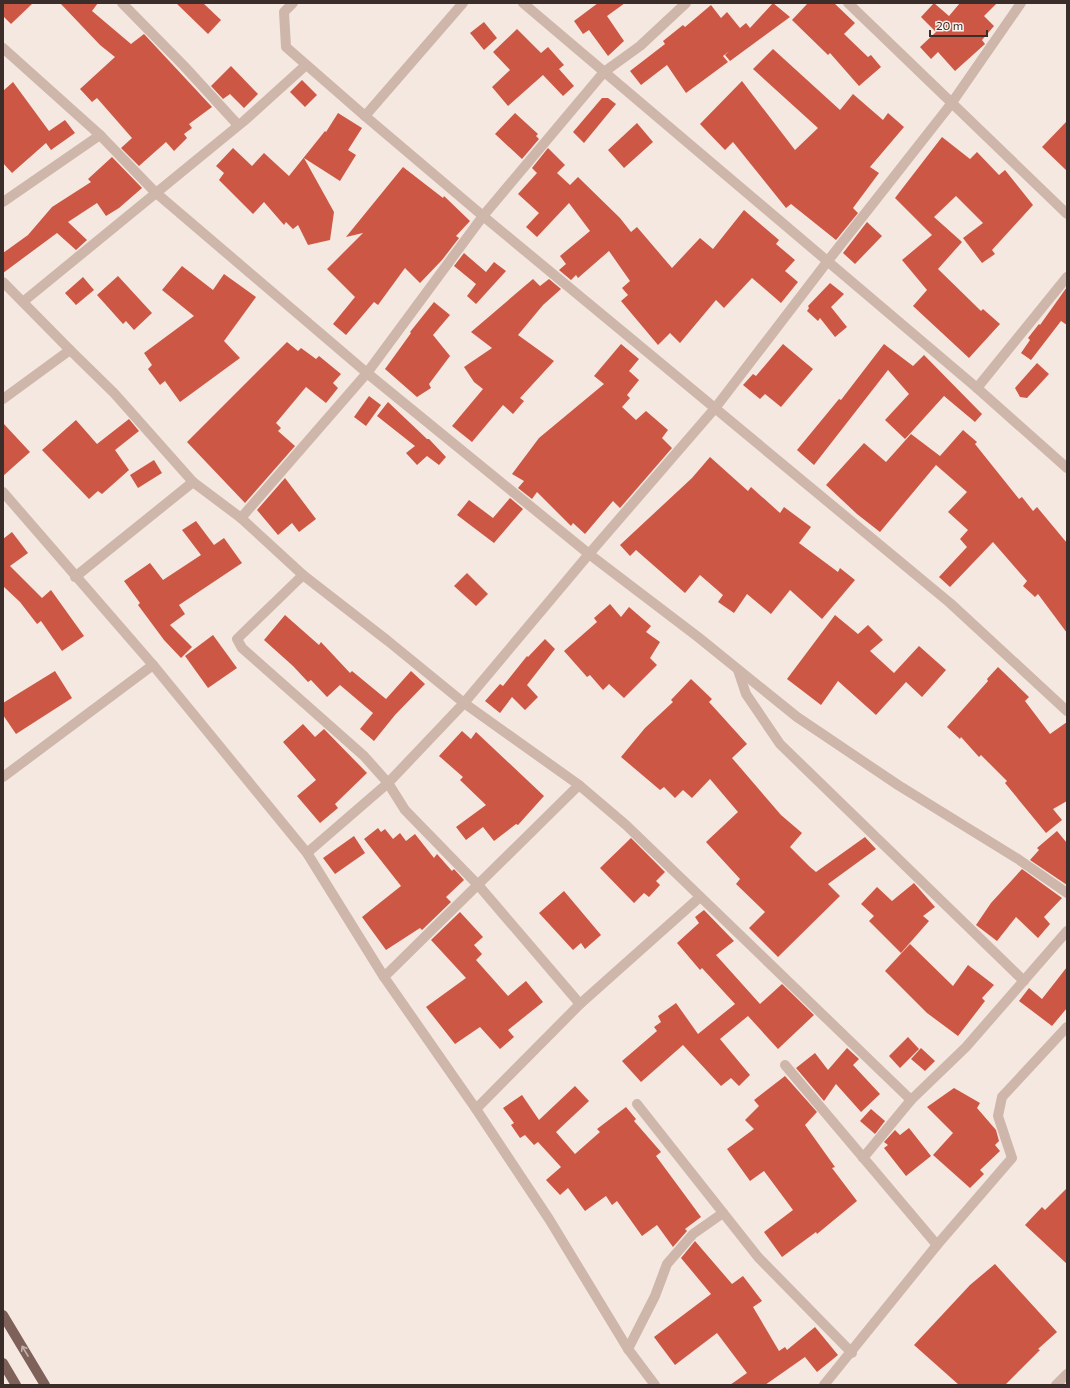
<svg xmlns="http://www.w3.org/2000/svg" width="1070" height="1388" font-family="Commissioner,sans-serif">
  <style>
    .building { fill: #cd5745 }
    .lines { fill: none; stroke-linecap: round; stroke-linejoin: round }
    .minor { stroke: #ceb6aa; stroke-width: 10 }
    .major { stroke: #7e625a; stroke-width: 10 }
    .oneway { stroke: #c3b2ab }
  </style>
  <rect width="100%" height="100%" fill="#f5e8e0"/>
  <g class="building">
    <path d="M3,3h30l-22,21 -8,-8z"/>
    <path d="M60,3h38l-6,8 39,33 13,-10 68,73 -23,17 3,4 -8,6 3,4 -13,13 -8,-9 -27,24 -18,-18 11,-10 -35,-40 -5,4 -12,-13 35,-32 -15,-12z"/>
    <path d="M176,3h27l18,17 -13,14z"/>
    <path d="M598,3h27l-18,13 17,25 -16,15 -19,-26 -6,4 -9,-13z"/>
    <path d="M773,3l17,14 -60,44 -5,-6 4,-4 -6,5 5,6 -42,31 -19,-28 -26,20 -11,-14 35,-27 -2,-3 20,-16 2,2 26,-22 10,13 6,-6 13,16 6,-5 4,5z"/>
    <path d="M808,3h26l21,20 -11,11 24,23 3,-2 10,12 -22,19 -29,-33 -2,2 -36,-35z"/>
    <path d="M934,3l15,13 11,-13h37l-13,13 10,10 -12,14 3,4 -30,27 -17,-19 -7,7 -11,-12 16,-15 -15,-15z"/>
    <path d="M484,22l13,16 -13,12 -14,-17z"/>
    <path d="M517,29l24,24 7,-6 16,18 -5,4 15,17 -11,10 -20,-21 -35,31 -16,-19 18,-17 -17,-18z"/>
    <path d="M773,49l67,61 13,-16 30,26 5,-7 16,14 -34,40 9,6 -26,35 5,5 -22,27 -45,-36 -5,4 -53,-66 -8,8 -25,-26 42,-43 53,69 23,-22 -65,-59z"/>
    <path d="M231,66l27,28 -14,14 -14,-14 -7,5 -12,-13z"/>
    <path d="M302,80l15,15 -12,12 -15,-15z"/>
    <path d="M13,82l36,49 16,-11 10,13 -24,17 -5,-7 -34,30 -9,-10v-72z"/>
    <path d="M602,98h6l8,6 -32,39 -11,-11z"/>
    <path d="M338,113l24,15 -14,22 8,5 -16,26 -36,-23 30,54 -4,28 -22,5 -10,-20 -5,4 -7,-7 -2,3 -20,-23 -11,12 -34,-34 5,-7 -8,-7 17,-18 19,18 12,-13 25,23 36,-45 1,1z"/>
    <path d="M515,113l23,21 -2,2 3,3 -17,20 -27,-25z"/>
    <path d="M1067,121v50l-25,-24z"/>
    <path d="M637,123l16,19 -29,26 -16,-18z"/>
    <path d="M942,137l28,22 7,-7 22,23 6,-5 28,35 -41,45 3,4 -13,9 -19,-25 20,-15 -27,-27 -22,21 28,25 -24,27 43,42 2,-2 17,15 -31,34 -56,-52 14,-16 -25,-30 30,-25 -37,-37z"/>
    <path d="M548,148l17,17 -8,8 13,12 8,-8 42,41 11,14 6,-5 35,41 28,-30 13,11 31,-39 35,30 -3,4 19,16 -10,11 13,11 -17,21 -29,-25 -28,30 -8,-8 -36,43 -10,-10 -12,12 -37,-44 7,-6 -6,-7 8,-7 -21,-30 -31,27 -2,-3 -5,5 -12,-10 7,-6 -6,-8 30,-25 -21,-28 -32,34 -11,-10 13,-14 -21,-19 19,-21 -5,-5z"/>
    <path d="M112,157l30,31 -23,20 -13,8 -9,-13 -29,19 19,18 -11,10 -19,-17 -54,40v-20l25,-18 24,-28 39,-25 -3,-3z"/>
    <path d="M403,167l40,31 1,-2 26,25 -14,15 3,2 -17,22 -22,23 -15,-15 -27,37 -4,-3 -28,33 -13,-11 22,-27 -28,-28 36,-36 -17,4z"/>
    <path d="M867,222l15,14 -27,28 -12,-11z"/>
    <path d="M464,253l22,19 8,-10 12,9 -30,33 -9,-8 9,-12 -22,-18z"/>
    <path d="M182,266l31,24 11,-16 32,23 -32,44 16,17 -60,44 -15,-21 -5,4 -12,-16 4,-4 -8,-12 50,-37 -32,-26z"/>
    <path d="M118,276l34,37 -18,17 -8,-9 -3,3 -26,-29z"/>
    <path d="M83,277l11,13 -18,15 -11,-12z"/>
    <path d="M533,279l7,7 9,-7 12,10 -18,16 -25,30 36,26 -34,37 4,3 -11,13 -10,-9 -31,37 -20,-16 31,-37 -9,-7 -10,-15 28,-19 -21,-16z"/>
    <path d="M830,283l14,11 -13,13 16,20 -12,10 -15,-19 -2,3 -11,-10 2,-3 -1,-2z"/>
    <path d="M1067,287v38l-6,-4 -30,39 -10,-7 9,-13 -2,-2 11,-14 1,1z"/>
    <path d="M434,302l16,13 -17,20 17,21 -21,28 2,4 -14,9 -32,-28 26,-36 -1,-1z"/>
    <path d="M287,342l11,9 3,-3 15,11 3,-3 22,18 -8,9 5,5 -12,15 -20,-16 -30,36 5,5 -3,3 17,15 -50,57 -58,-61z"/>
    <path d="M621,344l18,15 -10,12 10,9 -12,15 3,3 -8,9 14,13 10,-9 22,19 -6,8 10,10 -52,60 -7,-7 -28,33 -12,-11 -2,3 -34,-34 -5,7 -14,-11 6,-7 -12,-7 27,-36 65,-54 -10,-8z"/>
    <path d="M783,344l30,25 -32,38 -16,-13 -5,5 -17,-14 10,-11 3,2z"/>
    <path d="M884,344l29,22 11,-11 58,59 -7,8 -31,-26 -39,43 -20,-19 24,-26 -21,-24 -74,95 -17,-15 42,-51 2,1z"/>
    <path d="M1037,363l12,11 -22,24 -7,-1 -5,-9z"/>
    <path d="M369,396l12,9 -15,21 -12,-9z"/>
    <path d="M388,402l39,37h2l17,18 -7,8 -12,-9 -10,9 -11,-12 9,-7 -38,-30z"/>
    <path d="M129,419l10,12 -24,19 14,20 -27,24 -4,-3 -9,8 -47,-49 34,-30 21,24z"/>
    <path d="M3,423l27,29 -27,24z"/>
    <path d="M963,430l14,12 -2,2 44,55 3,-2 11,14 4,-4 30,36v90l-29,-39 -3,3 -12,-11 4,-5 -34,-39 -43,45 -11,-10 28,-30 -7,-8 8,-9 -20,-18 19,-20 -31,-27 -56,67 -23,-18 -31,-29 38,-42 22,19 25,-28 29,22z"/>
    <path d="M710,457l38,34 3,-4 29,26 4,-6 27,20 -12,16 39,29 2,-4 15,12 -33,39 -32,-29 -19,24 -24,-20 -13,19 -16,-11 5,-7 -23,-20 -15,18 -49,-43 -6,6 -10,-11 72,-67z"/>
    <path d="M154,460l8,13 -24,15 -8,-13z"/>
    <path d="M285,478l31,41 -17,13 -7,-9 -14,12 -21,-25z"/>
    <path d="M510,498l13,11 -29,34 -37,-28 12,-15 24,18z"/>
    <path d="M196,521l18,24 10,-7 18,25 -63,42 6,9 -15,11 22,22 -11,11 -17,-18 -26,-35 2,-2 -16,-22 26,-18 13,17 38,-25 -19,-25z"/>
    <path d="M12,532l16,21 -18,13 32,32 9,-8 33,46 -22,15 -21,-30 -4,3 -17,-22 -17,-16v-47z"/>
    <path d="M467,573l21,21 -12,12 -22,-20z"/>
    <path d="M610,604l11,13 8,-10 22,19 -5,6 14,10 -10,16 7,7 -33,33 -15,-14 -6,6 -13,-15 -3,2 -23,-26 33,-29 -3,-4z"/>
    <path d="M285,615l34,30 2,-3 29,31 2,-2 34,28 25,-28 14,13 -30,31 -21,26 -14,-12 13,-16 -33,-28 -13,12 -16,-17 -3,2 -15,-16 -29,-26z"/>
    <path d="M835,615l23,19 10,-9 15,15 -13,11 24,22 25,-27 27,24 -24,27 -16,-15 -30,33 -38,-34 -17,24 -34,-26z"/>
    <path d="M213,635l24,33 -29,20 -23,-32z"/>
    <path d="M545,639l10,10 -28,36 11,12 -13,13 -13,-13 -12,16 -15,-12 15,-17 3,2 24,-30 1,1z"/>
    <path d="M998,667l31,30 -4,4 25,33 17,-12v79l-14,8 9,11 -16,13 -41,-50 2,-2 -26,-26 -2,2 -18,-20 -1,2 -13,-12 41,-46 -1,-2z"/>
    <path d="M55,671l17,27 -56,36 -13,-19v-12z"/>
    <path d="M691,679l21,20 -3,3 38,42 -15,14 49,57 21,18 -12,14 20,20 6,5 49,-35 11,12 -48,35 12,12 -62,61 -29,-29 16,-16 -29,-28 4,-5 -34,-37 32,-30 -28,-33 -18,19 -9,-8 -8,8 -11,-11 -4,3 -39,-33 24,-29 28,-26 -2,-2z"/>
    <path d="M303,724l12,13 9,-8 43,44 -32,31 3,4 -18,15 -23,-27 19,-16 -33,-38z"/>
    <path d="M462,731l9,8 5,-7 68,64 -26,29 -2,-1 -22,17 -11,-14 -17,13 -10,-13 30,-22 -26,-25 3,-3 -24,-21z"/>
    <path d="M378,828l3,4 4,-3 8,10 7,-6 6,8 9,-7 19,24 3,-4 15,17 2,-2 10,11 -18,17 5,5 -29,28 -2,-2 -34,22 -24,-33 39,-31 -37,-47z"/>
    <path d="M1057,831l10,12v42l-37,-25 9,-10 -2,-2z"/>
    <path d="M354,836l11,17 -30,21 -12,-16z"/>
    <path d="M631,838l34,34 -9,9 4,4 -11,12 -5,-4 -10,10 -34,-35z"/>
    <path d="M1022,869l40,29 -18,19 6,7 -12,14 -22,-21 -19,24 -21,-16 15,-22z"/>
    <path d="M914,883l21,24 -12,9 6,5 -28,32 -32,-32 5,-5 -13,-12 16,-17 15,14z"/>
    <path d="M564,891l37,44 -16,14 -4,-6 -8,7 -34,-37z"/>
    <path d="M704,910l30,31 -18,14 44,49 22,-20 32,31 -36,34 -30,-33 -28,23 30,36 -11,11 -8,-8 -10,8 -38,-41 -42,37 -19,-21 35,-30 -3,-4 7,-5 -3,-6 18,-13 22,31 37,-30 -33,-36 -2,2 -23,-27 22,-20 -4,-6z"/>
    <path d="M460,912l23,25 -9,8 8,9 -6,6 32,36 18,-15 17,21 -35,28 6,7 -14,12 -20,-22 -25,17 -29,-37 40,-29 -35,-38z"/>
    <path d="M910,944l43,42 15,-21 26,20 -12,13 3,3 -27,35 -31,-23 -42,-42z"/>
    <path d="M1067,967v41l-15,18 -33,-25 10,-13 13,11z"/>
    <path d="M908,1037l11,12 -19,19 -11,-12z"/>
    <path d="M847,1048l12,11 -6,6 27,29 -19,18 -25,-28 -12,17 -28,-33 19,-15 13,17z"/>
    <path d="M921,1048l14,13 -10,10 -14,-12z"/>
    <path d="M785,1076l32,36 -12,13 30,42 -3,1 25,33 -40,33 -1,-2 -34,25 -18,-25 29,-22 -29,-39 -14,10 -23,-32 27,-20 -9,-9 14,-14 -5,-6z"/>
    <path d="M575,1086l14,15 -33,31 19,22 25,-22 -3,-3 29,-22 10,12 -2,2 27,31 -5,4 45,61 -16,12 2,2 -14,16 -16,-22 -15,11 -25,-35 -5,4 -6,-9 -21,15 -17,-23 -8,7 -14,-15 15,-13 -23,-25 -4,3 -9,-10 -5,3 -9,-13 3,-2 -11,-15 19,-13 17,25z"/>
    <path d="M954,1088l26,15 -3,5 19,22 3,11 -4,4 5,6 -20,19 4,4 -14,14 -37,-33 20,-22 -26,-26z"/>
    <path d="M871,1109l14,12 -10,13 -15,-13z"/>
    <path d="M909,1128l22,28 -25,20 -22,-28 4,-3 -4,-3 11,-12 5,5z"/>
    <path d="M1067,1188v76l-42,-39 17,-18 3,3z"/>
    <path d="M695,1241l37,43 11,-8 19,25 -9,6 26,44 6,-4 2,3 28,-23 23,28 -21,17 -12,-15 -40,28h-35l17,-12 -30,-40 -42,32 -21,-28 57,-43 -30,-36z"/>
    <path d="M995,1264l62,68 -19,17 2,1 -35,35h-46l-45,-40 56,-60z"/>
  </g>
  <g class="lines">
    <g class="minor">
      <path d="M122,3l62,63 54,59"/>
      <path d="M293,3l-9,9 2,35 79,69 118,100 467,387 117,108"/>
      <path d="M523,3l454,385 90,80"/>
      <path d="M848,3l219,211"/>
      <path d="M3,48l97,87 55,57 212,181 222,181 109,83 99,80 101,68 120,74 49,34"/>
      <path d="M365,116l98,-113"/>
      <path d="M3,202l97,-67"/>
      <path d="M3,282l67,68 -67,49"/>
      <path d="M24,301l220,-180 62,-56"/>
      <path d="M70,350l44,43 79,89"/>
      <path d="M977,388l90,-111"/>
      <path d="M3,492l150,173 154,188 77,124 92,132 73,110 79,130 27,36"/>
      <path d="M241,518l62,57 85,66 76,62 115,82 47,40 285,275"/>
      <path d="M303,575l-66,64 5,9 122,108 24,27 17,27 74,76 101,118"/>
      <path d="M75,577l118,-95 48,36 126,-145 116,-157 121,-144 36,-26 46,-43"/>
      <path d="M738,670l8,24 34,50 244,237"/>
      <path d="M3,777l150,-112"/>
      <path d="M307,853l81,-70 76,-80 125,-149 127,-147 111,-145 124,-158 70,-101"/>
      <path d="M384,977l195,-192"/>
      <path d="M785,1065l152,180"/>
      <path d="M637,1104l121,153 94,96"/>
      <path d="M476,1109l104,-105 120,-107"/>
      <path d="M863,1158l48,-58 55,-53 101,-116"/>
      <path d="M628,1349l27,-53 12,-32 26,-30 30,-21"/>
      <path d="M824,1385l113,-140 75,-87 -14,-42 4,-19 65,-70"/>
      <path d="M1056,1385l11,-11"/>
    </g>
    <g class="major">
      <path d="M3,1315l42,70"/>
      <path d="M3,1363l13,22"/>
    </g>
  </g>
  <defs><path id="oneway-shaft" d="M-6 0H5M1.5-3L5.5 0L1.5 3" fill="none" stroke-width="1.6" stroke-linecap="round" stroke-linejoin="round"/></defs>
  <use class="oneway" href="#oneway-shaft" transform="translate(25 1351) rotate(-121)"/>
  <rect width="1070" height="1388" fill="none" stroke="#3b2d2a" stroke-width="8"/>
  <path d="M930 30v6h57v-6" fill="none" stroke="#3b2d2a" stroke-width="2"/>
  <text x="936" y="30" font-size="12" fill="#3b2d2a" stroke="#fbf3ed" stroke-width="3" paint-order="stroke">20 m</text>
</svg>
